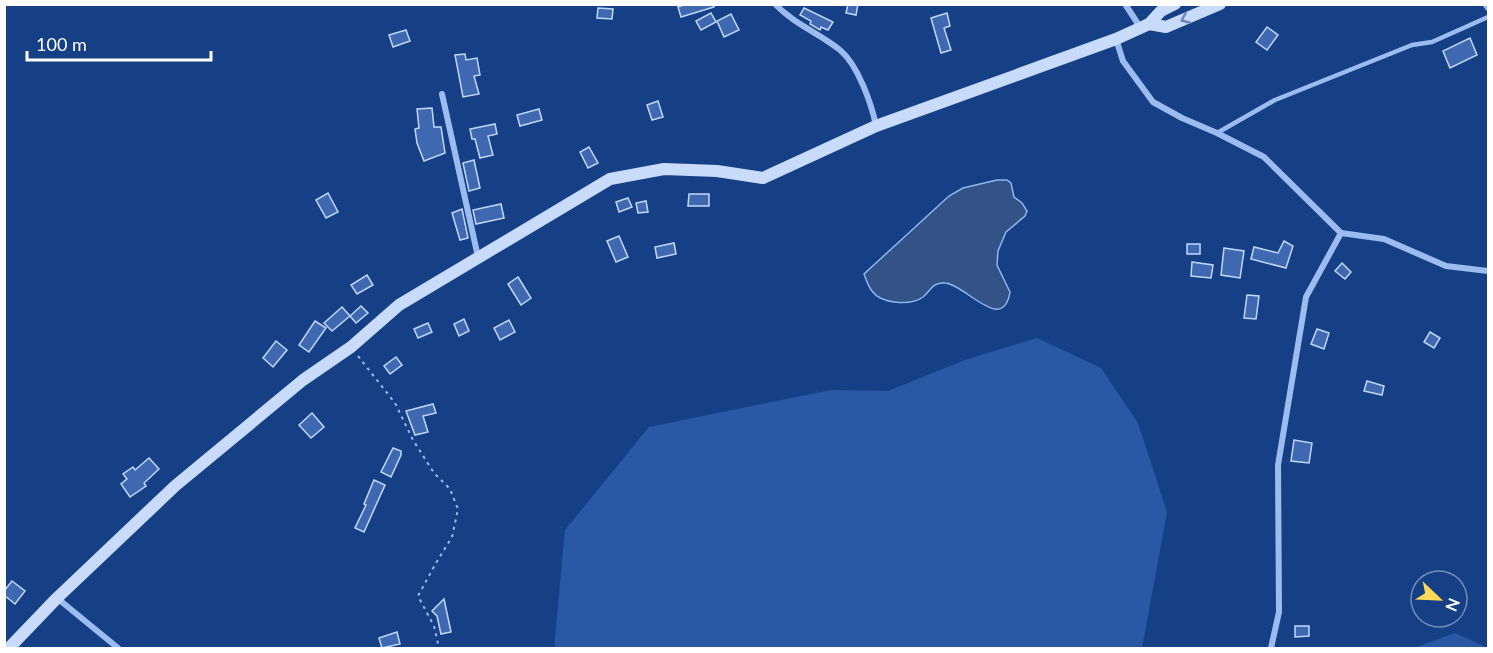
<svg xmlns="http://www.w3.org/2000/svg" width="1493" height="653" font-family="Lato,sans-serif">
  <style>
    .green { fill: #2958a5 }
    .water { fill: #335286; stroke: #8eb5f0; stroke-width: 1.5 }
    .building { fill: #3e69b0; stroke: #c1d7fa; stroke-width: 1.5 }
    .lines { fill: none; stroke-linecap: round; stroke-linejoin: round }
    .path { stroke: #9cbbee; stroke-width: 2; stroke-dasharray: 3 4.5; stroke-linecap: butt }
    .lane { stroke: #9cbbee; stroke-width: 4.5 }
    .street { stroke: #9cbbee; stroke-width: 6 }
    .secondary { stroke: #c9dbfa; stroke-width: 12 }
    .oneway { stroke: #6786ba }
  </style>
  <rect width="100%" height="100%" fill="#164086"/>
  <g class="green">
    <path d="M1037,338l64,30 37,55 29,89 -25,136h-588l11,-118 84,-103 182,-37 57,1 77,-31z"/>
    <path d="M1455,633l33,15h-74z"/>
  </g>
  <path class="water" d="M997,180h10l4,3 3,14 8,6 5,8 -2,5 -19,16 -8,19 -1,14 13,27c-7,43 -45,-8 -65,-9 -12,-1 -14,7 -22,14 -12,9 -42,7 -51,-6 -4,-5 -6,-12 -8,-17l85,-78 14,-8z"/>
  <g class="building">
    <path d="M686,4h28v3l-33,10 -3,-10z"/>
    <path d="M848,4h10l-2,11 -10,-2z"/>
    <path d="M598,8l15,1 -1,10 -15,-1z"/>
    <path d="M804,8l29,14 -5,8 -7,-3 -1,3 -10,-6 1,-3 -11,-6z"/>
    <path d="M711,13l5,9 -15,8 -5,-9z"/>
    <path d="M947,13l3,13 -6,2 7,22 -10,3 -10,-35z"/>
    <path d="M731,14l8,16 -15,7 -7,-16z"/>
    <path d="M1267,27l11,8 -11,15 -11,-8z"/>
    <path d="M406,30l4,11 -17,6 -4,-12z"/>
    <path d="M1470,38l7,17 -27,13 -7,-17z"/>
    <path d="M465,54l1,6 11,-2 3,17 -6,1 5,18 -16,3 -8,-42z"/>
    <path d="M658,101l5,16 -11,3 -5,-15z"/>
    <path d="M432,108l2,19h7l4,26 -21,8 -7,-18 -2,-14 4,-1 -2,-19z"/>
    <path d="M539,109l3,11 -22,6 -3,-11z"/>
    <path d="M495,124l2,10 -9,2 5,19 -13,3 -5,-19h-3l-2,-10z"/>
    <path d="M589,147l9,16 -10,5 -8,-16z"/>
    <path d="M474,160l6,28 -11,3 -6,-28z"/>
    <path d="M328,193l10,19 -12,6 -10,-18z"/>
    <path d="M689,194h20v12h-21z"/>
    <path d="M628,198l4,9 -13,5 -3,-10z"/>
    <path d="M646,201l2,11 -10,1 -2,-10z"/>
    <path d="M501,204l3,14 -28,6 -3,-14z"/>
    <path d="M462,209l6,29 -8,2 -8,-27z"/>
    <path d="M619,236l9,21 -12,5 -9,-21z"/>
    <path d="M1284,241l9,5 -7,22 -35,-9 3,-12 24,6z"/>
    <path d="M674,243l2,11 -19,4 -2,-11z"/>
    <rect x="1187" y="244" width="13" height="10"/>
    <path d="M1224,248l20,3 -4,27 -19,-3z"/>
    <path d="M1192,262l21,3 -2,13 -20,-2z"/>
    <path d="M1342,263l9,9 -6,7 -10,-8z"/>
    <path d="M367,275l6,10 -16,9 -6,-9z"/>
    <path d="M518,277l13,21 -10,7 -13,-21z"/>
    <path d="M1247,295l12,1 -3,23 -12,-1z"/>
    <path d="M361,306l7,7 -12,10 -6,-7z"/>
    <path d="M342,307l8,9 -18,15 -8,-8z"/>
    <path d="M464,319l5,12 -10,5 -5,-12z"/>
    <path d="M509,320l6,12 -15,8 -6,-12z"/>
    <path d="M315,321l11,7 -17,24 -10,-7z"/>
    <path d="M428,323l4,9 -14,6 -4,-9z"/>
    <path d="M1317,329l12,4 -5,16 -13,-5z"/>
    <path d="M1430,332l10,6 -6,10 -10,-6z"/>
    <path d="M276,341l11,9 -14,17 -10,-9z"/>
    <path d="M396,357l6,8 -12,9 -6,-8z"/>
    <path d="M1367,381l17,5 -2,9 -18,-4z"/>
    <path d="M433,404l3,9 -13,3 5,16 -13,3 -9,-24z"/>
    <path d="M312,413l12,14 -13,11 -12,-13z"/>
    <path d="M1294,440l18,3 -3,20 -18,-2z"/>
    <path d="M393,448l8,3v4l-10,22 -10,-5z"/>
    <path d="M149,458l10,11 -15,14 2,3 -16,11 -9,-13 6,-5 -4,-5 10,-7 2,3z"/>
    <path d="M374,480l11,5 -21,47 -9,-4 11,-23 -2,-1z"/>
    <path d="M12,581l13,10 -10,13 -11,-9v-4z"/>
    <path d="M444,599l7,33 -10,2 -4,-18 -5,-5z"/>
    <path d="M1295,626h14v10l-14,1z"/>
    <path d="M397,632l3,12 -18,4 -3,-10z"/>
  </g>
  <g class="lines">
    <path class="path" d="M358,356l37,47 18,37 21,33 16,16 8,20 -6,28 -16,26 -18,33 16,30 5,22"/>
    <path class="lane" d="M1217,133l58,-33 137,-55 20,-3 56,-25"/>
    <g class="street">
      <path d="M775,4c19,20 44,29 65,46 18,15 31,53 36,75"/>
      <path d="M1125,4l15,23"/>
      <path d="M1485,4l3,4"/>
      <path d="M1116,39l7,22 30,41 29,16 35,15 47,24 77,76 43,6 62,27 42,5"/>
      <path d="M442,94l36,163"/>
      <path d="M57,598l61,50"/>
      <path d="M1271,648l8,-36 -1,-147 28,-168 35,-64"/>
    </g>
    <g class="secondary">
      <path d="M1149,24l17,3 54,-23"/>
      <path d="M9,648l48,-50 118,-112 128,-106 48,-33 48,-42 211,-126 54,-10 53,2 46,7 113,-52 240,-87 33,-15 12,-13 14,-7"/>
    </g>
  </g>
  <defs><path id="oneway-chevron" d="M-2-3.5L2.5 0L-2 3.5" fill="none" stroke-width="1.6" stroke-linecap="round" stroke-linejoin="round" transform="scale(1.5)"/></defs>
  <use class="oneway" href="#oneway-chevron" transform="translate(1185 19) rotate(157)"/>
  <rect width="1493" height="653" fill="none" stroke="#ffffff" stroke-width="12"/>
  <g transform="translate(1439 599) rotate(113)"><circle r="28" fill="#164086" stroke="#738cb6" stroke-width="1.5"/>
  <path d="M0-4.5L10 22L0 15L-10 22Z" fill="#ffda58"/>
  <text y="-9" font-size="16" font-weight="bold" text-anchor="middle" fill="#ffffff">N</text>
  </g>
  <path d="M27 51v9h184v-9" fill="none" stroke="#ffffff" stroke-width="3"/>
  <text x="36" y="51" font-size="18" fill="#ffffff" stroke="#164086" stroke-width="4.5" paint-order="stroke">100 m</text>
</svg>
